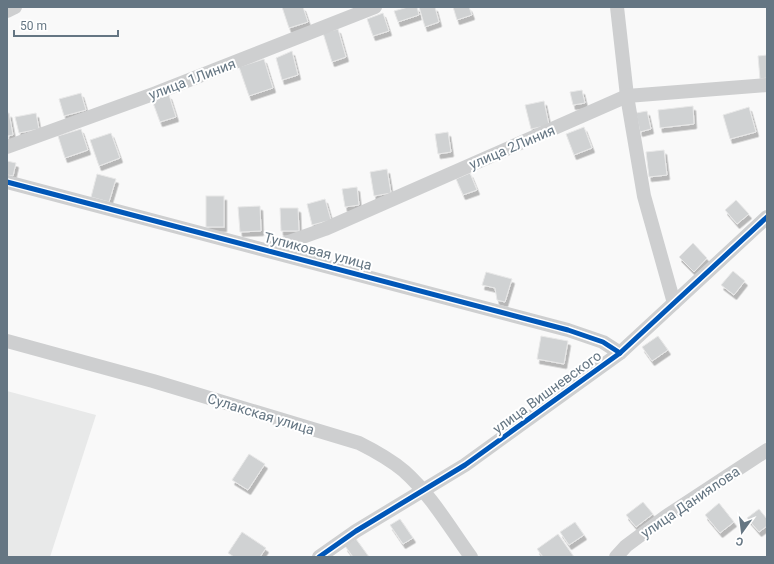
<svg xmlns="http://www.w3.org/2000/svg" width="774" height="564" font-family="Roboto,sans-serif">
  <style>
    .built { fill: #e8e9e9 }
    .building { fill: #d0d2d3; stroke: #e8e8e8; filter: url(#shadow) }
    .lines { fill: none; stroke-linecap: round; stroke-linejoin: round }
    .street { stroke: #cecfd0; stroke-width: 14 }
    .cycleway-casing { stroke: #fff; stroke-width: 8 }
    .cycleway { stroke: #0057b8; stroke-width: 5 }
    .labels { text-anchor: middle; stroke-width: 4; stroke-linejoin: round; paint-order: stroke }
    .street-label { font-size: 14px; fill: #657683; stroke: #fff }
  </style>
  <defs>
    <filter id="shadow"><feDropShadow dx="2.5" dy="4.5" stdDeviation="0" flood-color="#0004"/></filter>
  </defs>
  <rect width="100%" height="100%" fill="#f9f9f9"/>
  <path class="built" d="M7,391l89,24 -46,142h-43z"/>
  <g class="building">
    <path d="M282,7h21l5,15 -19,6z"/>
    <path d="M408,7h9l2,8 -21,7 -4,-11z"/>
    <path d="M419,7h16l4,15 -14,5z"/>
    <path d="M453,7h16l3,8 -15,5z"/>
    <path d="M383,13l6,18 -16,5 -6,-17z"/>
    <path d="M338,29l8,28 -14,5 -9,-29z"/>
    <path d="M292,51l6,24 -16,5 -6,-22z"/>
    <path d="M767,55v23l-7,1 -2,-23z"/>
    <path d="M264,59l9,29 -24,8 -10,-29z"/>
    <path d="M582,90l3,13 -12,2 -3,-13z"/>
    <path d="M81,93l5,17 -22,6 -5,-17z"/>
    <path d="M169,95l7,22 -16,5 -8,-22z"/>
    <path d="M544,101l5,24 -18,4 -6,-24z"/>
    <path d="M693,106l1,18 -34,4 -2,-18z"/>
    <path d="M749,107l7,25 -26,7 -7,-24z"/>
    <path d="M647,111l4,18 -11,3 -4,-19z"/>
    <path d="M7,113h2l4,22 -6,1z"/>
    <path d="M36,113l3,16 -20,4 -4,-16z"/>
    <path d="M584,127l8,21 -18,7 -8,-21z"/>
    <path d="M81,129l7,21 -23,8 -7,-22z"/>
    <path d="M448,132l3,20 -13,2 -3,-20z"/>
    <path d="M111,133l9,25 -21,8 -9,-26z"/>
    <path d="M664,150l3,25 -18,2 -3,-25z"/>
    <path d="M7,161l9,2 -3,13 -6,-1z"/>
    <path d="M387,169l4,24 -17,3 -4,-24z"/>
    <path d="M470,173l7,17 -14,5 -7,-16z"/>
    <path d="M97,174l19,5 -7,23 -18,-5z"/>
    <path d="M357,187l2,18 -14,2 -3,-18z"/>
    <rect x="206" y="196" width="18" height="31"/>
    <path d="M325,199l6,21 -19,5 -5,-21z"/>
    <path d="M736,200l13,14 -12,10 -12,-14z"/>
    <path d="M260,206l1,25 -21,1 -2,-25z"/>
    <path d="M280,208h18l1,23h-18z"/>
    <path d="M693,243l14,15 -13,14 -15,-15z"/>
    <path d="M733,271l12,10 -11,14 -13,-10z"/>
    <path d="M486,272l26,7 -7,23 -8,-2 -2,-12 -13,-3z"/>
    <path d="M541,336l27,5 -4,23 -27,-5z"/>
    <path d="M658,336l10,14 -16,11 -10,-14z"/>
    <path d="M249,454l16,10 -17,26 -16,-10z"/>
    <path d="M643,502l10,12 -17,13 -10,-12z"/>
    <path d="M719,503l15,19 -14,11 -15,-18z"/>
    <path d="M759,509l8,10v7l-8,6 -12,-14z"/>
    <path d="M400,519l13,19 -10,6 -13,-19z"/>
    <path d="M575,522l9,13 -15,10 -9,-13z"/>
    <path d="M242,532l24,16 -6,9h-26l-6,-4z"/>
    <path d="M558,534l16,23h-31l-6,-8z"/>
    <path d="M356,539l13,18h-16l-8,-11z"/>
  </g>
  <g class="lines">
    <g class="street">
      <path d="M617,7l10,89 17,100 30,107"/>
      <path d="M7,11l8,-4"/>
      <path d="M7,147l149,-54 219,-86"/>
      <path d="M7,182l561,148 35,12 17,11"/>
      <path d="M266,250l59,-21 302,-133 140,-11"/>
      <path d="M7,341l146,40 206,62c16,8 32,17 45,28 27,24 46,57 67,86"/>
      <path d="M319,557l37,-26 109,-66 155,-112 147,-136"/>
      <path d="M616,557l10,-11 39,-29 102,-67"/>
    </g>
    <defs>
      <g id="cycleway">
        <path d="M7,182l561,148 35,12 17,11"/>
        <path d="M319,557l37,-26 109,-66 155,-112 147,-136"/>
      </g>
    </defs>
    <use href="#cycleway" class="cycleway-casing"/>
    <use href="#cycleway" class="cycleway"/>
  </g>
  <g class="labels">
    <g class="street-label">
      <text transform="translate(192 79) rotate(-21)" y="5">улица 1Линия</text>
      <text transform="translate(512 147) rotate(-23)" y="5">улица 2Линия</text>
      <text transform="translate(318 251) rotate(15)" y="5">Тупиковая улица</text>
      <text transform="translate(547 392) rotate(-36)" y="5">улица Вишневского</text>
      <text transform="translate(261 414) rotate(17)" y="5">Сулакская улица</text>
      <text transform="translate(690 502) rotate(-34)" y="5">улица Даниялова</text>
    </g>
  </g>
  <rect width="774" height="564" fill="none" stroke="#657683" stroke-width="16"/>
  <g transform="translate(742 532) rotate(194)" stroke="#ffffff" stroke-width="3" paint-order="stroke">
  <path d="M0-3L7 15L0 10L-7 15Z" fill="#657683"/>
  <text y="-6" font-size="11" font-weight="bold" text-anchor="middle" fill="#657683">С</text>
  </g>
  <path d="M14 30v6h104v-6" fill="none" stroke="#657683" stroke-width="2"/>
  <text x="20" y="30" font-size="12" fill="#657683" stroke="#ffffff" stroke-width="3" paint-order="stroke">50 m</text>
</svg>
